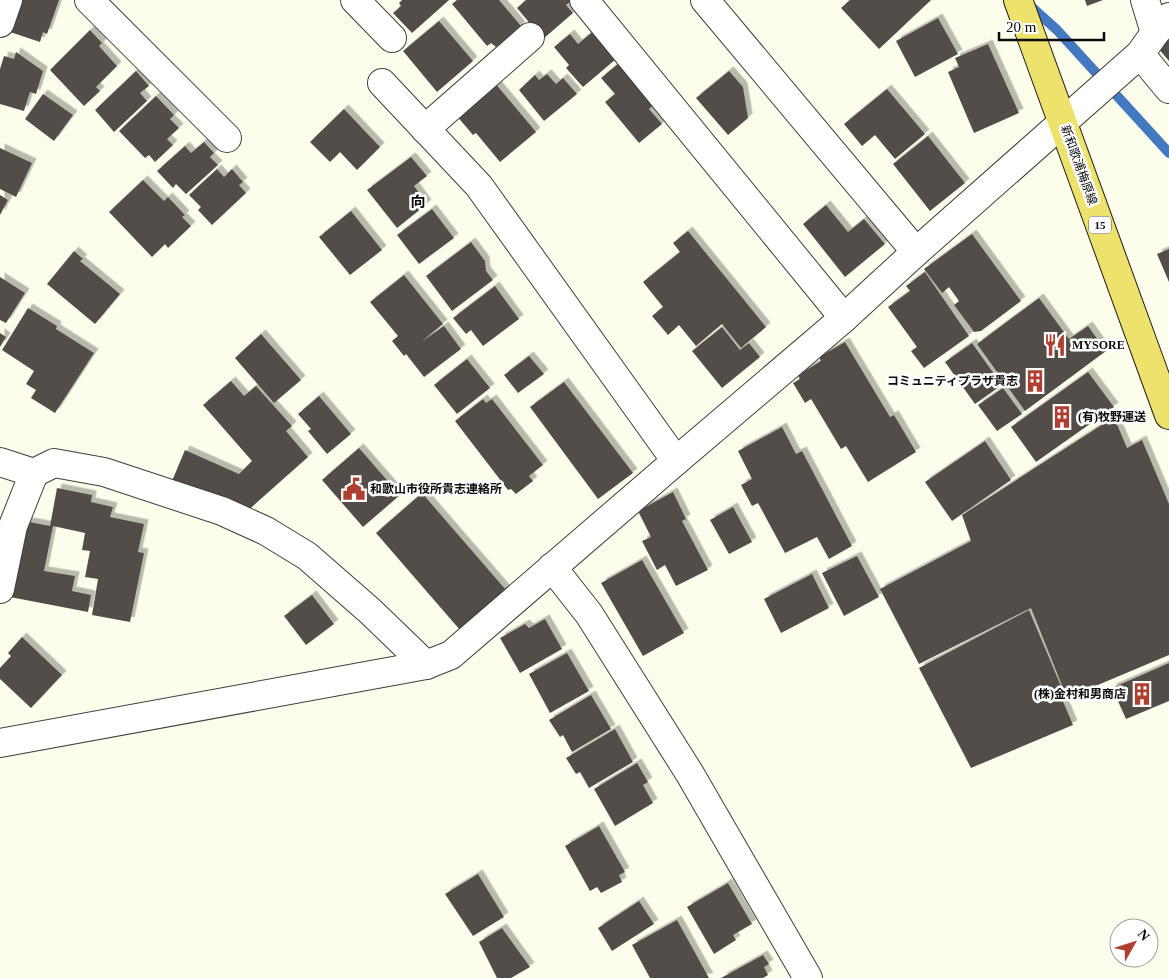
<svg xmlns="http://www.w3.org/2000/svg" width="1169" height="978" font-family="'Times New Roman','Noto Sans JP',serif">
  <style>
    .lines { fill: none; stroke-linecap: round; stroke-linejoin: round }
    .stream { stroke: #4279c1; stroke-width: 10 }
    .building { fill: #534e49; filter: url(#shadow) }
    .minor-casing { stroke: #3e3e3e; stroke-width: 30 }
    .major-casing { stroke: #1c1c1c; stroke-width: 30 }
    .minor { stroke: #fff; stroke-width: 28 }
    .major { stroke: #ede26c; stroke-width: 28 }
    .labels { text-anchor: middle; stroke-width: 5; stroke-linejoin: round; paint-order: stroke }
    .shield { fill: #fff; stroke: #545454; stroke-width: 1 }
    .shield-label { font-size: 11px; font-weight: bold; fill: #0b0b0b }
    .street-label { font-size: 12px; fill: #0b0b0b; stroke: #fff }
    .poi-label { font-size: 12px; font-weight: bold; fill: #0b0b0b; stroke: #fff; text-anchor: start }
    .quarter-label { font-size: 15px; font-weight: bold; fill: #0b0b0b; stroke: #fff }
  </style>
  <defs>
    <filter id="shadow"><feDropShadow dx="4.5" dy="-4.5" stdDeviation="0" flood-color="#0004"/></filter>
  </defs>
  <rect width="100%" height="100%" fill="#fdfdeb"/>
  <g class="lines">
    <path class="stream" d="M1027,3l30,27 112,123"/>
  </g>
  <g class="building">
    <path d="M20,0h39l-12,34 -4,-2 -3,10 -30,-10z"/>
    <path d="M402,0h47l-37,33 -19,-20 8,-7 -2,-3z"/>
    <path d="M457,0h42l22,26 -25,21 -5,-4 -4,3 -35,-42z"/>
    <path d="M526,0h46l-6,5 7,8 -30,26 -26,-31z"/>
    <path d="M850,0h81l-52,49 -38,-41z"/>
    <path d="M1085,0h18l-16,6z"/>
    <path d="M938,18l20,36 -43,23 -19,-36z"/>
    <path d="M439,21l34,40 -36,31 -34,-41z"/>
    <path d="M597,28l19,31 -33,28 -17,-19 3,-3 -15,-18 16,-13 8,10z"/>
    <path d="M90,30l12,13 -3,3 18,20 -21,21 4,4 -16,15 -34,-36z"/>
    <path d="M1169,40v21l-11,-13z"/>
    <path d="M988,44l31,69 -45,20 -26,-61 11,-5 -4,-9z"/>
    <path d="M16,52l27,19 -7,23 -6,-2 -6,19 -24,-7v-35l4,-13 10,3z"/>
    <path d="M624,59l35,41 -10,9 13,15 -23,19 -34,-41 10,-8 -14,-16z"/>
    <path d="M136,71l13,15 -9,7 7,8 -33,31 -19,-22z"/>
    <path d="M729,71l14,16 5,31 -20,17 -32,-37z"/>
    <path d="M547,74l9,10 7,-6 14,16 -33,27 -25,-31 16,-15 4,5z"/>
    <path d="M495,83l41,49 -36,30 -24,-29 -3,2 -17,-20z"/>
    <path d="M887,89l38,45 -30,25 -20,-24 -13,11 -18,-22z"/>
    <path d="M43,94l30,21 -19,26 -29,-22z"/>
    <path d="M156,96l18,19 -4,4 9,9 -12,11 6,6 -18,17 -6,-7 -4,3 -26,-27z"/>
    <path d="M344,109l36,38 -23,23 -17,-18 -10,10 -20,-20z"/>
    <path d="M928,136l37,47 -35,28 -37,-47z"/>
    <path d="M204,142l10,11 -4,4 8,8 -32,29 -10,-10 -3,4 -16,-17 28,-25 6,7z"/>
    <path d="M0,148l32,15 -16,34 -16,-8z"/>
    <path d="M411,157l16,19 -13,10 13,18 -30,24 -30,-38z"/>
    <path d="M217,169l7,8 8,-8 11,13 -4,3 7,8 -34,32 -14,-15 3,-3 -12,-12z"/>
    <path d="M143,180l21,21 4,-4 17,18 -3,2 9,9 -23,22 -3,-4 -13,13 -43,-45z"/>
    <path d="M0,195l8,5 -8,15z"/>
    <path d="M826,205l22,27 16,-13 21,25 -40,33 -42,-53z"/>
    <path d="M432,209l22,29 -35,26 -22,-29z"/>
    <path d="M351,211l31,39 -32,25 -31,-38z"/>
    <path d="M688,231l78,96 -25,21 -19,-24 -26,22 -17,-21 -11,10 -16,-19 11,-9 -20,-25 37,-30 -7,-9z"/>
    <path d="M972,234l49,67 -40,30 -7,1 -20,-27 5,-4 -10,-14 -7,6 -18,-24z"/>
    <path d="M471,242l14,19 1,10 7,9 -41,31 -26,-35z"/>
    <path d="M1169,249v33l-12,-28z"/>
    <path d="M74,251l9,8 -3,2 40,33 -25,30 -48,-40z"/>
    <path d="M925,272l44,64 -45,32 -13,-17 6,-4 -29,-40 22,-16 -4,-5z"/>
    <path d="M404,275l39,49 -22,18 23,-16 17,23 -37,28 -18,-23 -2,2 -12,-15 6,-5 -28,-34z"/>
    <path d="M0,277l25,16 -19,30 -6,-3z"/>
    <path d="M495,286l24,33 -36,27 -12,-16 -5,4 -13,-16z"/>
    <path d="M1039,298l30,41 19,-13 18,25 -81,60 -48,-67z"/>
    <path d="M28,308l29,18 -1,3 38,24 -39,60 -24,-15 5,-8 -10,-6 8,-13 -32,-21z"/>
    <path d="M722,327l18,23 9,-7 11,14 -38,31 -30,-37z"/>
    <path d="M0,333l6,4 -6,10z"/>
    <path d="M261,334l40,46 -27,23 -39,-45z"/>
    <path d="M845,342l45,75 4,-2 22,37 -48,30 -22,-36 -5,3 -30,-50 -6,4 -12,-20 7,-4 -2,-4 23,-14 -2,-4z"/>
    <path d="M972,343l30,42 -27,19 -30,-42z"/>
    <path d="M529,356l15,18 -26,19 -14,-18z"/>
    <path d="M467,359l23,29 -33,26 -23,-29z"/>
    <path d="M1088,372l26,35 -78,55 -25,-35z"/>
    <path d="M231,381l13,15 12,-10 36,40 -6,5 22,26 -63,56 -73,-32 13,-31 54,24 13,-13 -49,-56z"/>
    <path d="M564,382l69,91 -35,26 -68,-92z"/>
    <path d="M1003,388l19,26 -25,17 -19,-26z"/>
    <path d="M319,396l32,38 -24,20 -19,-23 3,-2 -13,-15z"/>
    <path d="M483,399l3,4 6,-4 51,66 -14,11 4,5 -17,13 -5,-5 -3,1 -53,-69z"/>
    <path d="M1114,417l13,31 15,-8 27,64v151l-102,43 -36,-90 -112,56 -39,-75 91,-48 -9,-26z"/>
    <path d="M782,427l14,27 6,-3 50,95 -23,13 -12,-22 -32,16 -27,-50 -6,3 -11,-21 11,-6 -14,-28z"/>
    <path d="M985,441l26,39 -59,41 -27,-39z"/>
    <path d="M359,448l41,47 -37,32 -41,-47z"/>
    <path d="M57,488l35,7 -1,7 22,5 -3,10 34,7 -6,28 6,1 -14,69 -38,-7 6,-36 -13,-2 5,-26 -8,-1 3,-17 -32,-7 -9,45 31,5 -3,15 19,4 -3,17 -78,-15 14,-76 26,5z"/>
    <path d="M673,492l13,27 -4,2 26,49 -32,16 -11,-21 -8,5 -15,-29 9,-4 -13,-26z"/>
    <path d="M422,493l84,97 -46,40 -84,-97z"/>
    <path d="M733,507l19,35 -23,12 -19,-34z"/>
    <path d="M857,556l22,41 -35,19 -22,-43z"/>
    <path d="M642,560l42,73 -41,23 -42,-73z"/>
    <path d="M812,574l17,34 -48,25 -17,-34z"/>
    <path d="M312,595l22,29 -28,21 -22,-29z"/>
    <path d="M1029,610l37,88 -4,1 11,26 -102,43 -52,-100z"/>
    <path d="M545,619l17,30 -42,24 -20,-35 25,-14 4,4z"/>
    <path d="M22,637l40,38 -31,33 -31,-29v-11l11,-12 -3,-3z"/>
    <path d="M567,653l22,38 -39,22 -21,-39z"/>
    <path d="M1169,663v38l-43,18 -14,-31z"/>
    <path d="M591,695l20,34 -39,23 -9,-17 -3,2 -11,-17z"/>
    <path d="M615,729l18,33 -44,26 -9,-16 -4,2 -10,-16z"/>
    <path d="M637,763l11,19 -5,3 10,18 -38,23 -21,-37z"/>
    <path d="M599,826l26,46 -6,3 3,7 -21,11 -4,-6 -7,4 -25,-45z"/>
    <path d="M478,874l26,43 -31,19 -28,-42z"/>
    <path d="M728,883l24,41 -19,11 3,5 -22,14 -27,-47z"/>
    <path d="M639,901l15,23 -42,27 -14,-23z"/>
    <path d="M677,920l32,58h-59l-18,-33z"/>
    <path d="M502,928l28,39 -19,11h-14l-18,-36z"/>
    <path d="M763,955l6,9 -5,3 4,8 -5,3h-42z"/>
  </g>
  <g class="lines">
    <defs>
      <g id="minor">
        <path d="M89,0l138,138"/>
        <path d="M355,0l37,38"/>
        <path d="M584,0l260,318"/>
        <path d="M705,0l211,252"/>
        <path d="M1145,0l10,33"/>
        <path d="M0,23l8,-23"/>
        <path d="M1140,54l29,35"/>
        <path d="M382,83l97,103 197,275"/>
        <path d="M425,129l105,-92"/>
        <path d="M0,462l34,11 20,-10 50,9 118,39 44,20 41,25 63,55 56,54"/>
        <path d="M552,567l37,47 101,160 118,204"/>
        <path d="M0,589l13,-63 21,-53"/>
        <path d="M0,743l426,-78 25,-10 225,-194 168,-143 72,-66 224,-198 15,-21 14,-16"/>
      </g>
      <path id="major" d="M1018,0l151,415"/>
    </defs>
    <use href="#minor" class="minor-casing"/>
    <use href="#major" class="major-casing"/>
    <use href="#minor" class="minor"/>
    <use href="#major" class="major"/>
  </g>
  <defs>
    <symbol id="restaurant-bare" viewBox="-9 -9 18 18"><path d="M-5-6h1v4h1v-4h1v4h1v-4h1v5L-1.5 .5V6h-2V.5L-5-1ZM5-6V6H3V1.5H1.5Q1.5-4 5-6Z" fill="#af3f30" stroke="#fff" stroke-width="2.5" paint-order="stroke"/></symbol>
    <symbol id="building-bare" viewBox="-9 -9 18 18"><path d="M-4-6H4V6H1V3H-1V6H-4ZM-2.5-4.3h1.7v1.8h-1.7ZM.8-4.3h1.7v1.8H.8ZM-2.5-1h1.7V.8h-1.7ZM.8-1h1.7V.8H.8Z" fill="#af3f30" stroke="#fff" stroke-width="2.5" paint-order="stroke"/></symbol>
    <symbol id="civic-bare" viewBox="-9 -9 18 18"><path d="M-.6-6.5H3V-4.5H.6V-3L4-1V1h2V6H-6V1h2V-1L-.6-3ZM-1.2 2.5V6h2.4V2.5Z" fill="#af3f30" stroke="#fff" stroke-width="2.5" paint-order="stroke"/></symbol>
  </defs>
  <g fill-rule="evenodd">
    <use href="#restaurant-bare" x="1039" y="329" width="32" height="32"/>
    <use href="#building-bare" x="1019" y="365" width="32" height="32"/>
    <use href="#building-bare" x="1046" y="401" width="32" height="32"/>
    <use href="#civic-bare" x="338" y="473" width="32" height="32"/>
    <use href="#building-bare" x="1126" y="678" width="32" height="32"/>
  </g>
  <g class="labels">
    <rect class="shield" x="1089" y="216.5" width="22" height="17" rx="4"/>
    <g class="shield-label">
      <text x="1100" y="229">15</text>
    </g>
    <g class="street-label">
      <text transform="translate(1079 165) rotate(70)" y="4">新和歌浦梅原線</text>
    </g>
    <g class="poi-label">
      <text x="1072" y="349">MYSORE</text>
      <text x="1018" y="385" text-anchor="end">コミュニティプラザ貴志</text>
      <text x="1078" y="421">(有)牧野運送</text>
      <text x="370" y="493">和歌山市役所貴志連絡所</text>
      <text x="1126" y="698" text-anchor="end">(株)金村和男商店</text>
    </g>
    <g class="quarter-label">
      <text x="418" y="207">向</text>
    </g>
  </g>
  <g transform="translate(1134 943) rotate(51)"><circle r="24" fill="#ffffff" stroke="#9d9d9d"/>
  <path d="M0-4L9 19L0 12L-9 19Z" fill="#af3f30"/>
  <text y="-8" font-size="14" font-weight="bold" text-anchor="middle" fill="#0b0b0b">N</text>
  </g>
  <path d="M999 32v8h105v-8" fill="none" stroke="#0b0b0b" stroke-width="2.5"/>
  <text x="1006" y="32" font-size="15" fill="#0b0b0b" stroke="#ffffff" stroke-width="4" paint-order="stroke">20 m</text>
</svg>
